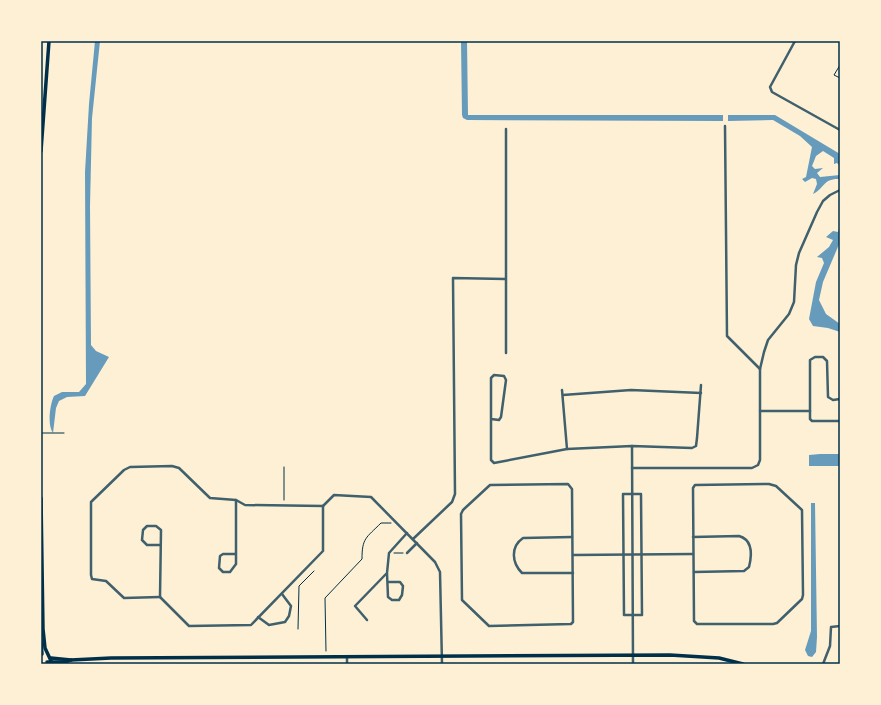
<svg xmlns="http://www.w3.org/2000/svg" width="881" height="705" font-family="'Noto Serif',serif">
  <style>
    .water { fill: #669bbc }
    .lines { fill: none; stroke-linecap: round; stroke-linejoin: round }
    .path { stroke: #003049; stroke-width: 1 }
    .minor { stroke: #3f606c; stroke-width: 2.5 }
    .secondary { stroke: #003049; stroke-width: 3.5 }
    .neatline { fill: none; stroke: #003049; stroke-width: 1.5 }
  </style>
  <rect width="100%" height="100%" fill="#fdf0d5"/>
  <g class="water">
    <path d="M95,41h5l-8,77 -2,88 1,139 5,6 13,6 -24,39 -18,1 -8,4 -3,7 -3,25c-6,-8 -3,-29 1,-37l8,-4h17l7,-8 -1,-212 4,-68z"/>
    <path d="M461,41h6l1,74h255v6l-256,-1 -4,-2 -1,-3z"/>
    <path d="M728,115h47l65,39v12l-3,-3 -3,1v-6l-11,-7 -7,5 -4,10 3,3 8,-1 -6,5 3,4 20,-2v4c-17,-1 -15,9 -27,15l4,-10 -1,-5 -4,-1 -7,4 -3,-3 4,-2 6,-30 -12,-11 -27,-16 -45,1z"/>
    <path d="M840,224v18l-17,40 -4,18 7,14 14,10v8l-12,-4 -15,-2 -4,-7 7,-37 8,-19 -2,-5 -5,-1 12,-10 4,-7 -7,-3 7,-6 5,1z"/>
    <path d="M820,454h20v12h-31v-11z"/>
    <path d="M811,503h4l2,134 -1,15 -4,5 -4,-1 -3,-6 6,-19z"/>
  </g>
  <g class="lines">
    <g class="path">
      <path d="M840,65l-6,10 6,3"/>
      <path d="M41,433h23"/>
      <path d="M284,500v-33"/>
      <path d="M394,553h9"/>
      <path d="M298,629l1,-43 15,-15"/>
      <path d="M326,651l-1,-53 37,-39c0,-21 4,-21 19,-36h10"/>
    </g>
    <g class="minor">
      <path d="M795,41l-25,46 2,5 68,38"/>
      <path d="M725,126l2,210 33,33"/>
      <path d="M506,353v-224"/>
      <path d="M562,390l5,59 65,-3 60,2 4,-2 1,-8 4,-53"/>
      <path d="M563,395l68,-5 70,3"/>
      <path d="M840,399l-7,1 -5,-3 -1,-36 -4,-4h-8l-5,3v59l2,2h28"/>
      <path d="M760,411h50"/>
      <path d="M491,419l8,1 2,-3 5,-37 -2,-4 -10,-1 -3,3v82l3,3 73,-14"/>
      <path d="M632,446l1,218"/>
      <path d="M632,468h120l6,-3 2,-5v-91l4,-17 4,-12 21,-26 5,-12 2,-37 3,-12 18,-41 6,-11 7,-6 10,-5"/>
      <path d="M568,484l4,5 1,133 -2,2 -82,2 -27,-26 -1,-86 2,-4 27,-25z"/>
      <path d="M769,484l7,2 26,24 1,85 -1,4 -25,24 -4,1h-76l-3,-3 -1,-133 2,-3z"/>
      <path d="M623,494h18l1,121h-18z"/>
      <path d="M236,500v64l-6,8h-7l-4,-4 1,-12 3,-2h13"/>
      <path d="M323,506l11,-11 37,2 64,65 5,10 2,92"/>
      <path d="M572,537l-49,1c-13,9 -11,25 -1,35h51"/>
      <path d="M693,537l46,-1c14,4 13,19 10,31l-5,4 -50,1"/>
      <path d="M413,539l39,-37 3,-8 -2,-216 52,1"/>
      <path d="M407,553l10,-10"/>
      <path d="M573,555l120,-1"/>
      <path d="M388,582h12l3,4 -1,9 -3,5h-7l-4,-3 -1,-24 2,-20 18,-20"/>
      <path d="M160,597l-36,1 -18,-17 -14,-2 -1,-4v-73l33,-32 6,-3 42,-1 7,2 31,30 26,2 9,5 78,1"/>
      <path d="M160,597l29,29 62,-1 72,-74v-45"/>
      <path d="M160,597l1,-67 -5,-4h-9l-4,4 -1,10 5,5h13"/>
      <path d="M258,617l11,8 16,-3 4,-6 2,-10 -9,-12"/>
      <path d="M367,620l-12,-14 31,-32"/>
      <path d="M347,664v-7"/>
      <path d="M823,664l7,-18 1,-19 9,-1"/>
    </g>
    <g class="secondary">
      <path d="M41,151l8,-110"/>
      <path d="M41,498l2,131 2,19 7,15"/>
      <path d="M41,640l1,14"/>
      <path d="M51,658l20,2"/>
      <path d="M47,662h19l5,-2 40,-2 559,-3 49,3 24,6"/>
    </g>
  </g>
  <rect width="881" height="705" fill="none" stroke="#fdf0d5" stroke-width="84"/>
  <rect x="42" y="42" width="797" height="621" class="neatline"/>
</svg>
